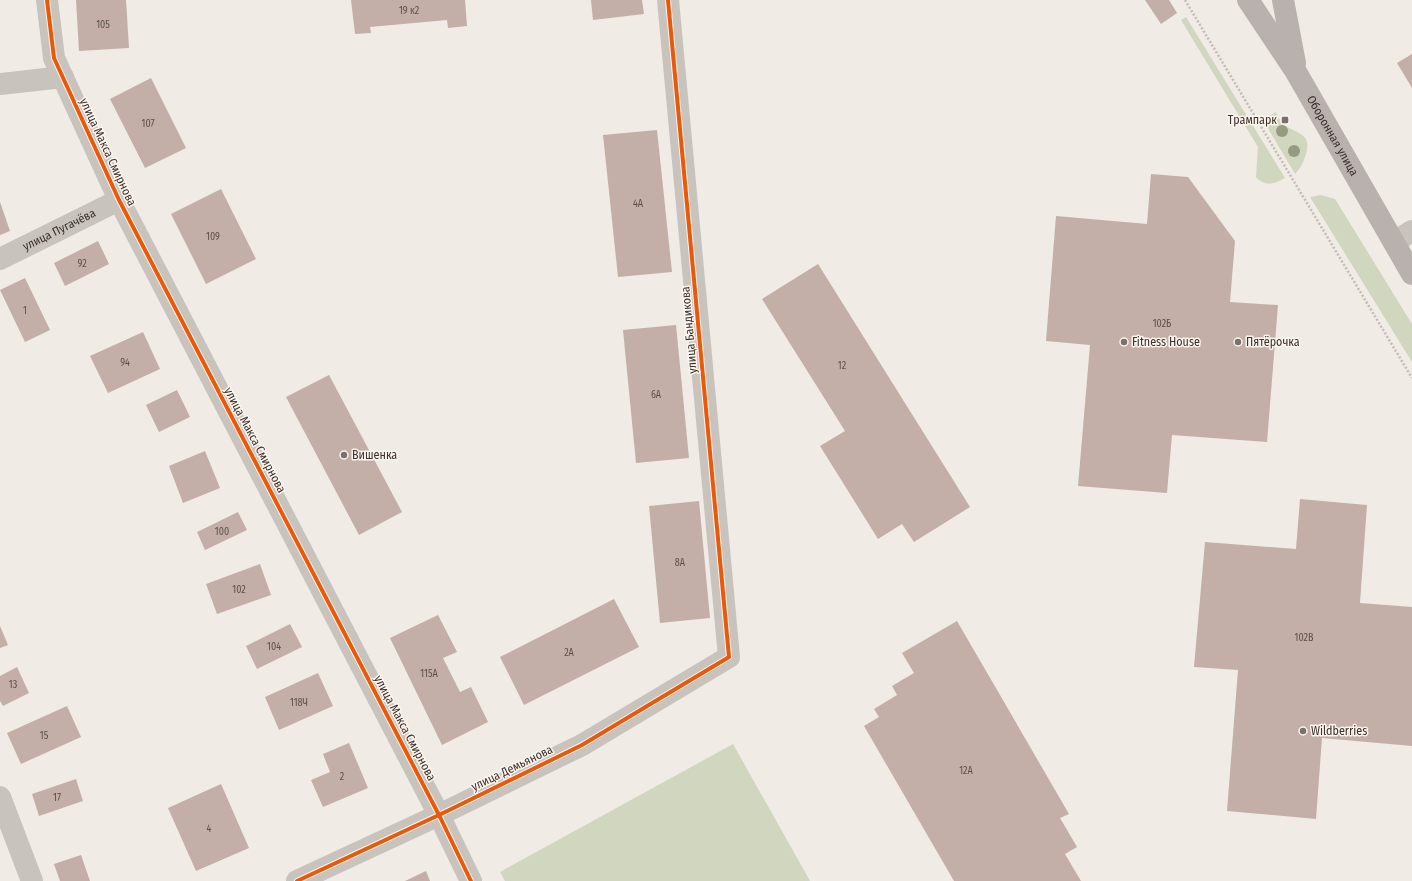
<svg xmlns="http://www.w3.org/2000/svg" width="1412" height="881" font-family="'Fira Sans Condensed',sans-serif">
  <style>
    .green { fill: #d1d6bf }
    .building { fill: #c3afa7 }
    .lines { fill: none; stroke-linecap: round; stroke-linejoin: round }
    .path { stroke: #c2bbb6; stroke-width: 2.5; stroke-dasharray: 2 2; stroke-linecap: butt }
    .minor { stroke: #c9c3be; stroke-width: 22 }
    .major { stroke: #b8b1ad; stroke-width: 22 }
    .cycleway-casing { stroke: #fbf5ee; stroke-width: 6 }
    .cycleway { stroke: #e8590c; stroke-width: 4 }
    .tree { fill: #959b80 }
    .poi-dot { fill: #7a716c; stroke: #fbf5ee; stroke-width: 1.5 }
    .labels { text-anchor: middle; stroke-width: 3; stroke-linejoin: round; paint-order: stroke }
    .number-label { font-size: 10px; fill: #5d504a }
    .poi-label { font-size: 12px; fill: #3b302b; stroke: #fbf5ee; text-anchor: start }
    .street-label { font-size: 12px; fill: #3b302b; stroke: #fbf5ee }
  </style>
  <rect width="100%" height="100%" fill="#f0ebe5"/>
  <g class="green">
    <path d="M1186,17l99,161c-10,6 -20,9 -29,-1l2,-30 -77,-127z"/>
    <path d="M1276,112c2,4 4,11 8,13 15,10 29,8 21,32 -2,6 -5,12 -10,17l-32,-54z"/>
    <path d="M1321,195l14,4 77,125v38l-102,-165z"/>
    <path d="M733,744l77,137h-305l-5,-9z"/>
  </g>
  <g class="building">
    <path d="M76,0h50l3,48 -50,3z"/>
    <path d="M351,0h114l2,26 -19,2 -1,-8 -77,7 1,6 -16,1z"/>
    <path d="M591,0h51l2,14 -51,6z"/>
    <path d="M1145,0h24l8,13 -16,11z"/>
    <path d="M1412,54v34l-15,-25z"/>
    <path d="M151,78l35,70 -41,20 -35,-69z"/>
    <path d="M657,130l15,142 -54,5 -15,-142z"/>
    <path d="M1151,174l37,3 47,64 -5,61 48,3 -11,137 -95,-7 -5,58 -89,-7 12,-141 -44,-4 10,-125 91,8z"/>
    <path d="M221,189l35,70 -50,25 -35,-70z"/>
    <path d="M0,202l10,29 -10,4z"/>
    <path d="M98,241l11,23 -44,22 -11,-23z"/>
    <path d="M818,264l152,243 -56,35 -12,-18 -24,15 -58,-93 25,-15 -83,-132z"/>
    <path d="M25,278l25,52 -25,12 -25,-52z"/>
    <path d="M676,325l13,133 -53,5 -13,-133z"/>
    <path d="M143,332l17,37 -52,24 -18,-37z"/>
    <path d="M329,375l73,137 -43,23 -73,-138z"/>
    <path d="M177,390l13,27 -31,15 -13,-27z"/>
    <path d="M205,451l15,37 -37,15 -14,-37z"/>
    <path d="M1300,499l67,6 -7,98 52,4v139l-90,-8 -6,81 -89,-8 11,-141 -44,-3 11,-125 91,7z"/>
    <path d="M699,501l11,117 -50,5 -11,-117z"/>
    <path d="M238,512l9,18 -42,20 -8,-18z"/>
    <path d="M260,564l11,31 -54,19 -11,-30z"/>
    <path d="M614,599l25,48 -115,58 -24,-48z"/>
    <path d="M438,615l19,37 -14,6 17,34 11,-5 17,35 -46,23 -52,-107z"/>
    <path d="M957,621l112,193 -9,4 17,29 -12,7 16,27h-127l-90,-155 15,-9 -5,-8 23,-14 -5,-9 22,-13 -12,-20z"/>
    <path d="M290,624l12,23 -45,22 -11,-23z"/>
    <path d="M0,626l8,19 -8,3z"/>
    <path d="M17,667l12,26 -26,13 -3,-5v-25z"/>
    <path d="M318,673l15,33 -54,24 -14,-33z"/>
    <path d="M67,706l14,31 -60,27 -14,-31z"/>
    <path d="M349,743l19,45 -45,19 -12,-27 19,-8 -7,-18z"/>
    <path d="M76,779l7,22 -44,15 -7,-22z"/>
    <path d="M221,784l28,64 -53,23 -28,-63z"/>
    <path d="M81,855l9,26h-30l-6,-17z"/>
    <path d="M426,871l4,10h-25z"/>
  </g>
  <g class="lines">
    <path class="path" d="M1185,0l227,378"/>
    <g class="minor">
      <path d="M47,0l7,58 65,142 320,615 32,66"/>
      <path d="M0,84l63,-7"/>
      <path d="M1394,242l18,-11"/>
      <path id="s1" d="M0,259l119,-59"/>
      <path d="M0,797l32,84"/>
      <path d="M297,881l142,-66 143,-70 147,-88 -61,-657"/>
    </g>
    <g class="major">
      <path id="s2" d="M1248,0l48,72 116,202"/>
      <path d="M1283,0l12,63"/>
    </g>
    <defs>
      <g id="cycleway">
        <path d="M47,0l7,58 65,142 320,615 32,66"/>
        <path d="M297,881l142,-66 143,-70 147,-88 -61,-657"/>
      </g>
    </defs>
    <use href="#cycleway" class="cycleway-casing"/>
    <use href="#cycleway" class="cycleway"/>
  </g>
  <g class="tree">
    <circle cx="1282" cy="131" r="6"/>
    <circle cx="1294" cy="151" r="6"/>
  </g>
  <g class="poi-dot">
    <rect x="1281" y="116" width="8" height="8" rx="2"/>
    <circle cx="1124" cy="342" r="4"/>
    <circle cx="1238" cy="342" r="4"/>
    <circle cx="344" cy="455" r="4"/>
    <circle cx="1303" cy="731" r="4"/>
  </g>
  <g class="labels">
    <g class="number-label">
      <text x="409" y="14">19 к2</text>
      <text x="103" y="28">105</text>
      <text x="148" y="127">107</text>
      <text x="638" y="207">4А</text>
      <text x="213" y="240">109</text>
      <text x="82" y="267">92</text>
      <text x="25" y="314">1</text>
      <text x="1162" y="327">102Б</text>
      <text x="125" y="366">94</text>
      <text x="842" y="369">12</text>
      <text x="656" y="398">6А</text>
      <text x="222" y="535">100</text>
      <text x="680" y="566">8А</text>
      <text x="239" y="593">102</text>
      <text x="1304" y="641">102В</text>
      <text x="274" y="650">104</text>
      <text x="569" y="656">2А</text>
      <text x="429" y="677">115А</text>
      <text x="13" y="688">13</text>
      <text x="299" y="706">118Ч</text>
      <text x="44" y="739">15</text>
      <text x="966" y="774">12А</text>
      <text x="342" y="780">2</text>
      <text x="57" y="801">17</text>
      <text x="209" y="832">4</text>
    </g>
    <g class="poi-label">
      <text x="1277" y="124" text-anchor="end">Трампарк</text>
      <text x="1132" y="346">Fitness House</text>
      <text x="1246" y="346">Пятёрочка</text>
      <text x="352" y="459">Вишенка</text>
      <text x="1311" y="735">Wildberries</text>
    </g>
    <g class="street-label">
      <text dy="4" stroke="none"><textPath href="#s2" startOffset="160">Оборонная улица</textPath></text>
      <text transform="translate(108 152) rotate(65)" y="4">улица Макса Смирнова</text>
      <text dy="4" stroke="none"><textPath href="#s1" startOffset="66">улица Пугачёва</textPath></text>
      <text transform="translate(689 330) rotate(-95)" y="4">улица Бандикова</text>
      <text transform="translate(255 440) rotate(62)" y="4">улица Макса Смирнова</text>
      <text transform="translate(405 728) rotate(62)" y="4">улица Макса Смирнова</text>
      <text transform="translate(512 768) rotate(-26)" y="4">улица Демьянова</text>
    </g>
  </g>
</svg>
